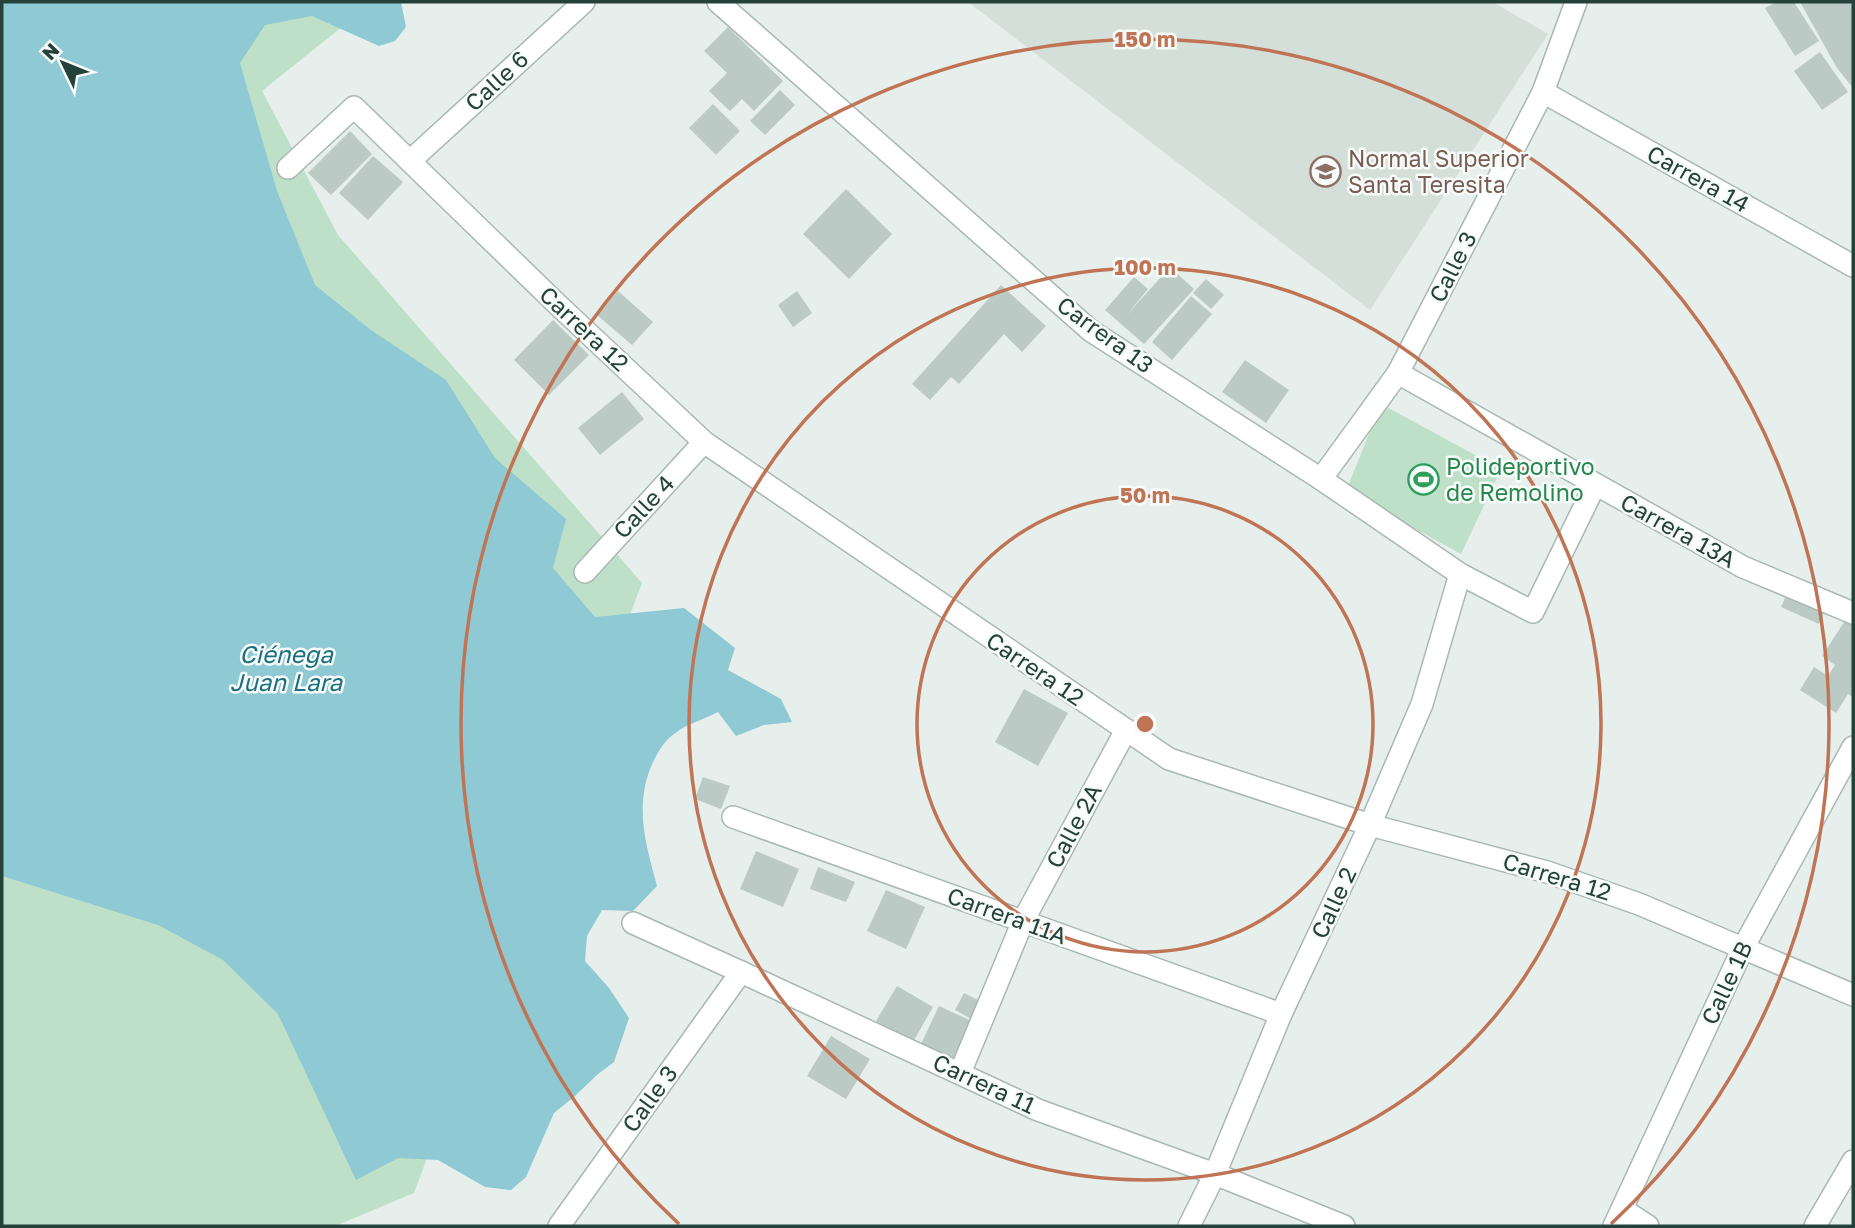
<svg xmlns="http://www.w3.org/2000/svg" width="1855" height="1228" font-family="'Golos Text',sans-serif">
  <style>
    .built { fill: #d4dfda }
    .green { fill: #bfe0c8 }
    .water { fill: #8ec9d4 }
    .building { fill: #bbcac4 }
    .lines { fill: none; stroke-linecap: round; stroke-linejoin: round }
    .street-casing { stroke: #a8b8b2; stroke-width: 24 }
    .street { stroke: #fff; stroke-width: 21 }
    .ring { fill: none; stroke: #c07456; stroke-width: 3.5 }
    .labels { text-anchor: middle; stroke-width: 5; stroke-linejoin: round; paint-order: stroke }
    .street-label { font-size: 23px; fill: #24423a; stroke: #f7fbf9 }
    .education-label { font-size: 23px; fill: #785e54; stroke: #f7fbf9; text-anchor: start }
    .leisure-label { font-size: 23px; fill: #27864d; stroke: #f7fbf9; text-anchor: start }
    .water-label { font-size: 24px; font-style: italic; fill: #1c6f80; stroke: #f7fbf9 }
    .centre { fill: #c07456; stroke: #f7fbf9; stroke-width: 3.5 }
    .ring-label { font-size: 21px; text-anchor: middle; font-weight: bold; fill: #c07456; stroke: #f7fbf9; stroke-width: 5; stroke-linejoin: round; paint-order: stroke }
  </style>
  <rect width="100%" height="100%" fill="#e6efeb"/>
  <path class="built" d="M968,2h525l55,32 -178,276z"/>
  <g class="green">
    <path d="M2,2h371l-111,89 76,144 304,348 -228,610 -79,33h-333z"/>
    <path d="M1381,404l120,65 -40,85 -115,-63z"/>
  </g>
  <path class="water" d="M2,2h399l5,25 -11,14 -16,5 -67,-30 -47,9 -25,38 37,128 38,94 56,45 75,50 49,78 71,61 -13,49 42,49 89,-9 51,40 -7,22 53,29 11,23 -28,3 -28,11 -18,-24c-13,7 -32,12 -44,22 -12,9 -18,21 -24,35 -15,41 -4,76 7,117l-24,25 -31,-1 -15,26 -2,25 24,27 20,30 -15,44 -16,12 -23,22 -21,17 -28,64 -15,13 -26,-3 -47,-27 -40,-2 -42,22 -78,-166 -55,-54 -65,-35 -156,-49z"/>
  <g class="building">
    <path d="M1776,2h18l25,39 -24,15 -30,-48z"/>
    <path d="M1800,2h53v86l-16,-20z"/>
    <path d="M728,27l55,54 -29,30 -12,-12 -12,12 -21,-20 18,-18 -23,-22z"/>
    <path d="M1820,52l28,40 -26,18 -28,-39z"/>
    <path d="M780,90l15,15 -30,30 -15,-14z"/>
    <path d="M713,104l27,27 -24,24 -27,-27z"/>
    <path d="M350,131l22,23 -41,41 -23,-22z"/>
    <path d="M373,156l30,26 -35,38 -29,-27z"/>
    <path d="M846,189l46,45 -43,45 -46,-45z"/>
    <path d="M1170,267l24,22 -50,55 -39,-34 29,-33 14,12 -22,27z"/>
    <path d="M1206,279l18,16 -13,14 -18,-16z"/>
    <path d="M1001,285l45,41 -24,26 -18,-18 -45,50 -8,-7 -21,23 -18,-16z"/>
    <path d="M618,291l35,31 -21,23 -35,-30z"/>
    <path d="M797,291l15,22 -19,14 -15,-22z"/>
    <path d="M1191,296l21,18 -40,46 -20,-18z"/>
    <path d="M553,320l36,35 -40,40 -35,-35z"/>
    <path d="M1245,360l44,30 -23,33 -44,-31z"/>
    <path d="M622,392l22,27 -44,36 -22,-27z"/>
    <path d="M1794,578l37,17 -12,29 -38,-17z"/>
    <path d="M1850,613l3,3v81l-5,-3 -12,19 -36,-23 14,-23 14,9 7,-11 -13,-9z"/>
    <path d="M1024,689l44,24 -30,53 -43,-24z"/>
    <path d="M703,777l27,9 -9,23 -26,-10z"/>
    <path d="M756,851l43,18 -16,38 -43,-18z"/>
    <path d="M818,867l37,15 -9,20 -36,-13z"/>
    <path d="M886,890l39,17 -19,42 -39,-18z"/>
    <path d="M897,986l36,21 -20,35 -37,-21z"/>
    <path d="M964,993l22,11 -9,18 -22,-12z"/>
    <path d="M939,1006l37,17 -18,38 -37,-17z"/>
    <path d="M831,1036l39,23 -24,40 -39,-23z"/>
  </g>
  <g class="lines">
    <defs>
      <g id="street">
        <path d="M718,2l373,329 230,148 139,95 73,38 62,-127"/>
        <path d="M1543,92l310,174"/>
        <path d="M410,161l174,-159"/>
        <path d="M288,168l66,-61 202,196 148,139 465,317 201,66 177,47 92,32 214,91"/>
        <path d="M1398,373l345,194 110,46"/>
        <path d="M1321,479l77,-106 145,-281 33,-90"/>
        <path d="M585,572l119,-130"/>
        <path d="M733,817l548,197"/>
        <path d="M633,923l108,49 297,138 177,64 129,52"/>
        <path d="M960,1073l63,-152 103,-191"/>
        <path d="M1622,1209l26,17"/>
        <path d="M559,1226l182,-254"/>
        <path d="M1189,1226l26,-52 66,-160 89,-189 52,-121 38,-130"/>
        <path d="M1614,1226l129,-278 110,-201"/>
        <path d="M1815,1226l38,-65"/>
      </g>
    </defs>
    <use href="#street" class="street-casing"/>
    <use href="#street" class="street"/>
  </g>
  <g class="ring">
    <circle cx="1145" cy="724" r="228"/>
    <circle cx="1145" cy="724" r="456"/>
    <path d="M679 1224A684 684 0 1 1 1611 1224"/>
  </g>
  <defs>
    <symbol id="university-ring" viewBox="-11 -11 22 22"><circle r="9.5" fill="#f7fbf9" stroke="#8d6e63" stroke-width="1.5"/><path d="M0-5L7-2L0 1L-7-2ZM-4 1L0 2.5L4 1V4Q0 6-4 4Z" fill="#8d6e63"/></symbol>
    <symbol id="stadium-ring" viewBox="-11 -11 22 22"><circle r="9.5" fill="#f7fbf9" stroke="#2e9e5b" stroke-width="1.5"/><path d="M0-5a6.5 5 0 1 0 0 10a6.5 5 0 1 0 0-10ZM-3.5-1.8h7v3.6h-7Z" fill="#2e9e5b"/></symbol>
  </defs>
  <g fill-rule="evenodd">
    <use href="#university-ring" x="1308" y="154" width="35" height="35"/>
    <use href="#stadium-ring" x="1406" y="462" width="35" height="35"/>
  </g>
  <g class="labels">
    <g class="street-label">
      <text transform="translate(497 81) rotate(-43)" y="8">Calle 6</text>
      <text transform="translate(1698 179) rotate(29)" y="8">Carrera 14</text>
      <text transform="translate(1453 267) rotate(-63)" y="8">Calle 3</text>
      <text transform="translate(584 329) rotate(43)" y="8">Carrera 12</text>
      <text transform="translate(1105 335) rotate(36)" y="8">Carrera 13</text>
      <text transform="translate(644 507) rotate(-47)" y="8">Calle 4</text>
      <text transform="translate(1678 531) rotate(29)" y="8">Carrera 13A</text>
      <text transform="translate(1035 669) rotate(34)" y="8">Carrera 12</text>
      <text transform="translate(1074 826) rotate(-62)" y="8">Calle 2A</text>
      <text transform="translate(1557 877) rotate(17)" y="8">Carrera 12</text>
      <text transform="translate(1334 903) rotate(-65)" y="8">Calle 2</text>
      <text transform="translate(1007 916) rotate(20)" y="8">Carrera 11A</text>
      <text transform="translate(1727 983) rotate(-65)" y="8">Calle 1B</text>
      <text transform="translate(984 1084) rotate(25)" y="8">Carrera 11</text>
      <text transform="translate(650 1099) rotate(-54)" y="8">Calle 3</text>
    </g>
    <g class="education-label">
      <text x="1348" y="167">Normal Superior<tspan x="1348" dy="26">Santa Teresita</tspan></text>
    </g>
    <g class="leisure-label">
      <text x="1446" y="475">Polideportivo<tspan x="1446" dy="26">de Remolino</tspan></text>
    </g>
    <g class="water-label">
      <text x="286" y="663">Ciénega<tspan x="286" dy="28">Juan Lara</tspan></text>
    </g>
  </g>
  <circle cx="1145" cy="724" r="10" class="centre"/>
  <g class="ring-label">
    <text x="1145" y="47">150 m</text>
    <text x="1145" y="275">100 m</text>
    <text x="1145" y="503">50 m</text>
  </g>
  <rect width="1855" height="1228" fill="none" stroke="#24423a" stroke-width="7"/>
  <g transform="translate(63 63) rotate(313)" stroke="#f7fbf9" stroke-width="5" paint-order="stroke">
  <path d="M0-5L12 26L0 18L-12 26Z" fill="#24423a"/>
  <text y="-10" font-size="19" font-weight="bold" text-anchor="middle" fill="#24423a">N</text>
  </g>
</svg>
